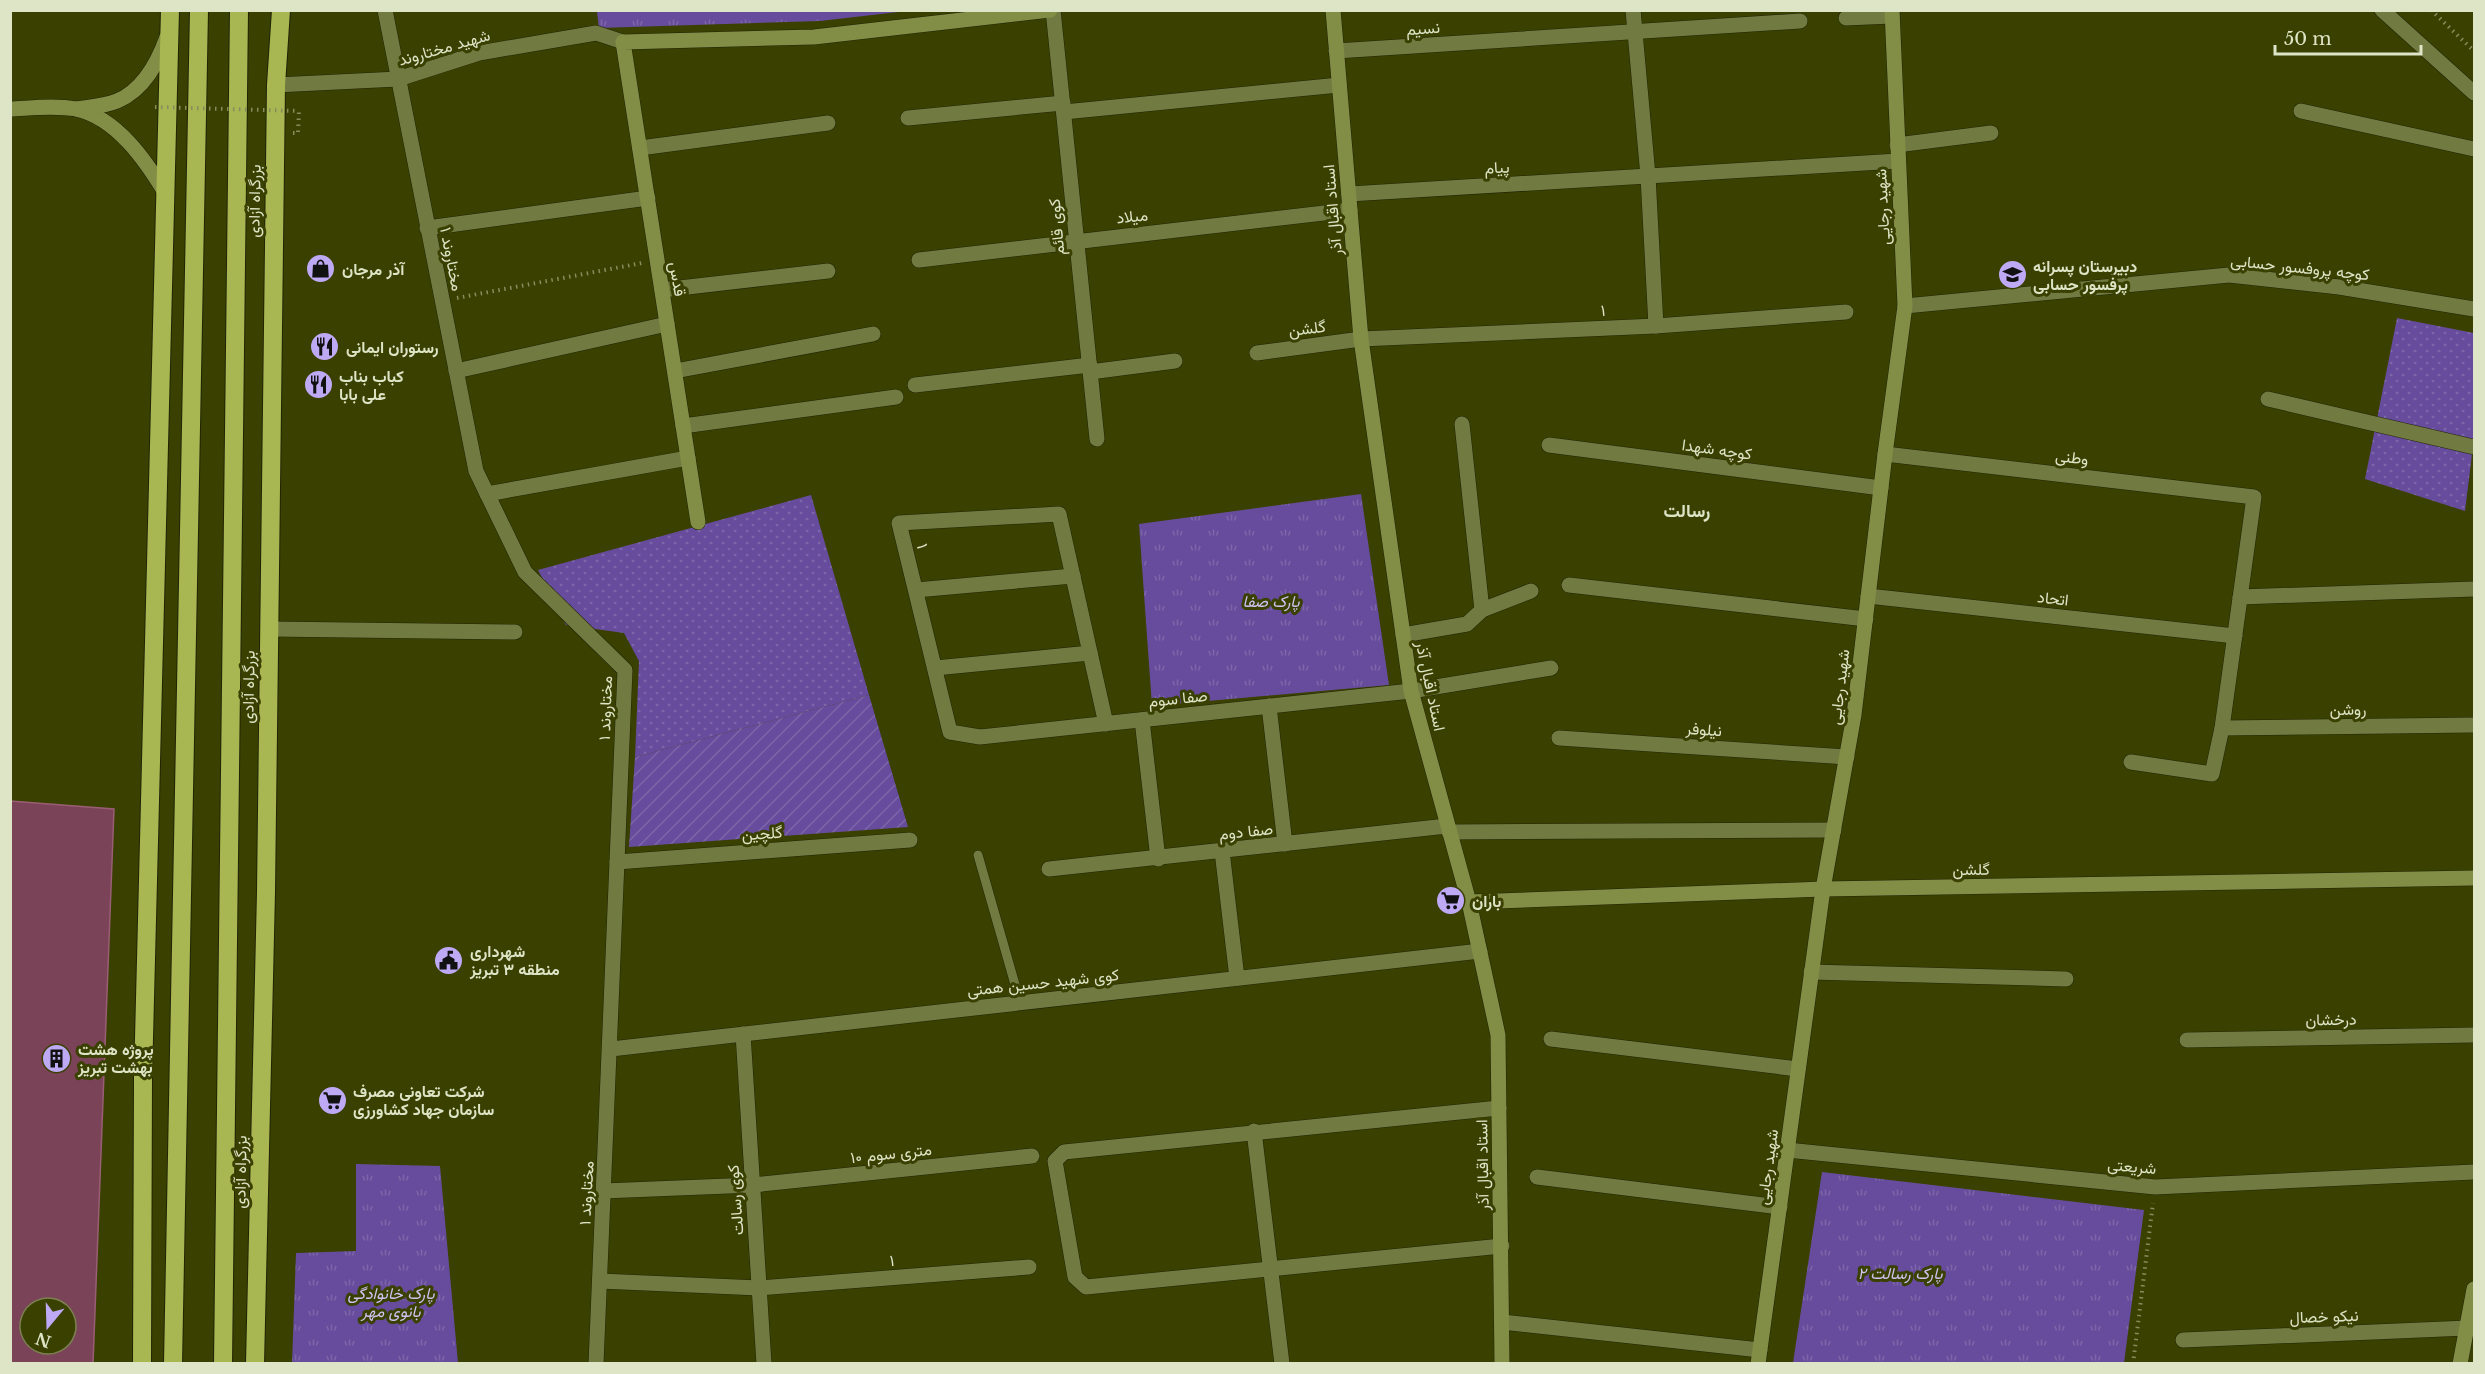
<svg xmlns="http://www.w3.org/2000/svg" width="2485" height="1374" font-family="'Libre Baskerville',Vazirmatn,serif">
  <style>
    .grass { fill: url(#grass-dots) }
    .park { fill: url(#park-tufts) }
    .garden { fill: url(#garden-furrows) }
    .building { fill: #7b4358; stroke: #995e73; stroke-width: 1.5; fill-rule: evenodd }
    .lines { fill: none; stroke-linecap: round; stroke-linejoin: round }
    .lane-casing { stroke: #212506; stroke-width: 10 }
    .street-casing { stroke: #212506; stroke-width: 16 }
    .secondary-casing { stroke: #212506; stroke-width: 16 }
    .highway-casing { stroke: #212506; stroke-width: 20 }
    .path { stroke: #868c5c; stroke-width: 4; stroke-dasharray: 1.5 4.5; stroke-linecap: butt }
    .lane { stroke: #717b41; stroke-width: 9 }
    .street { stroke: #717b41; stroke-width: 15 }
    .secondary { stroke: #828d46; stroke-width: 15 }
    .highway { stroke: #a8b751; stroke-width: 18 }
    .path-bridge { stroke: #868c5c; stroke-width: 4; stroke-dasharray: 1.5 4.5; stroke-linecap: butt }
    .labels { text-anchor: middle; stroke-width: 6; stroke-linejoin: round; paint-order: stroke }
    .street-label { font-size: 16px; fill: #dee4c6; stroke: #394000 }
    .poi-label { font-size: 16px; font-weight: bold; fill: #dee4c6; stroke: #394000; text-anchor: start }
    .park-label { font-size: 16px; font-style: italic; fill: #cec2f0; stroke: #394000 }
    .neighbourhood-label { font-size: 18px; font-weight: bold; fill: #dee4c6; stroke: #394000 }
  </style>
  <defs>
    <pattern id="grass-dots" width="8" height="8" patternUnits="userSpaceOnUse" patternTransform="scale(1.5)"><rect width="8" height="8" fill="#674c9d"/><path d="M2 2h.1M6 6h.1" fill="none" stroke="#7c66a9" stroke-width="1.8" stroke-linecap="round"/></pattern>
    <pattern id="park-tufts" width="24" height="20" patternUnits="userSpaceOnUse" patternTransform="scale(1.5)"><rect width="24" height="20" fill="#674c9d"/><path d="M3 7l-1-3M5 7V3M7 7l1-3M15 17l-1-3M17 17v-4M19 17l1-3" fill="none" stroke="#7c66a9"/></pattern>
    <pattern id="garden-furrows" width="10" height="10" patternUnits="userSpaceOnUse" patternTransform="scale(1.5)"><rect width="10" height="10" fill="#674c9d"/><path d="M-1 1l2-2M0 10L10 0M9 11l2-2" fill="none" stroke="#7c66a9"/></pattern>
  </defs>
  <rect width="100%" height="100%" fill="#394000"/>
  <g class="grass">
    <path d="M2397,318l77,15v105l-9,73 -100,-32z"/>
    <path d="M811,495l58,200 -234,62 4,-96 -15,-28 -58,-8 -28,-55z"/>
  </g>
  <g class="park">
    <path d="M597,11h310l-87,10 -221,7z"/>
    <path d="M1361,494l28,191 -237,21 -13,-182z"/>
    <path d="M356,1164l84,2 18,197h-166l4,-110 60,-2z"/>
    <path d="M1822,1172l322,38 -20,153h-331z"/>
  </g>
  <path class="garden" d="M869,695l39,132 -279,20 6,-90z"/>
  <path class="building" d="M10,801l104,8 -21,555h-83zM30,1308h36v36h-36z"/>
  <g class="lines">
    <defs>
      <path id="lane" d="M978,855l42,147"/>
      <g id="street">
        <path d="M385,10l91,461 49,101 100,98 -29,694"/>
        <path d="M1053,10l44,429"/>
        <path d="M1633,10l15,166 8,150"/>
        <path d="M2382,10l92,83"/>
        <path d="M1846,18l46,-2"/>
        <path d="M1336,51l464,-30"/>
        <path d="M276,85l122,-6 81,-26 117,-20 27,9"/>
        <path d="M2301,111l173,38"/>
        <path d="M1064,112l275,-27"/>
        <path d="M908,118l155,-15"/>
        <path d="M1897,145l94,-12"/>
        <path d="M640,148l188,-25"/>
        <path d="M1349,194l549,-33"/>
        <path d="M427,228l221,-30"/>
        <path d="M919,260l431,-50"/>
        <path d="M662,290l166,-19"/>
        <path d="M1905,306l324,-31 110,12 135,22"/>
        <path d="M1257,353l104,-14 295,-13 190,-14"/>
        <path d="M456,371l211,-47"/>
        <path d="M675,371l198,-37"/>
        <path d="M1090,372l85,-11"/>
        <path d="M915,385l175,-20"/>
        <path d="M2268,399l206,48"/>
        <path d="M1462,424l20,186"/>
        <path d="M683,426l213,-29"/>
        <path d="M1549,445l332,43"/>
        <path d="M1885,454l369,43 -32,231 -10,46 -81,-12"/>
        <path d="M487,494l201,-36"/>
        <path d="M1569,585l297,34"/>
        <path d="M916,590l157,-14"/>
        <path d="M1868,596l367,40"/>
        <path d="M2240,597l234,-8"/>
        <path d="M269,629l246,3"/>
        <path d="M1403,635l64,-11 15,-14 49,-19"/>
        <path d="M935,668l155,-15"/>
        <path d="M1269,706l16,138"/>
        <path d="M1142,720l16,139"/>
        <path d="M1106,724l-47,-210 -160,9 51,209 30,5 431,-46 140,-23"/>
        <path d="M2222,728l252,-3"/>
        <path d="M1559,738l288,19"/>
        <path d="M1449,832l385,-2"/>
        <path d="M1222,851l15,127"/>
        <path d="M617,862l293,-22"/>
        <path d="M1049,869l398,-43"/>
        <path d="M1811,972l255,7"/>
        <path d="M743,1034l21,330"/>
        <path d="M1551,1039l247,30"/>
        <path d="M2187,1040l287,-5"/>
        <path d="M611,1049l869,-98"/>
        <path d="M1499,1108l-435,44 -9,9 20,116 11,10 416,-41"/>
        <path d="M1254,1131l28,233"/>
        <path d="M1787,1150l368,37 319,-15"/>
        <path d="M1537,1177l243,30"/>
        <path d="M603,1191l150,-6 279,-29"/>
        <path d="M600,1281l159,7 270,-21"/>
        <path d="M1502,1322l258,28"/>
        <path d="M2183,1340l284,-12"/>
      </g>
      <g id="secondary">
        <path d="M1333,10l28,329 50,352 58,211 29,133 4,329"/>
        <path d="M10,109c22,-1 45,-4 66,0 41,9 70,52 90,85"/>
        <path d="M76,109c13,-2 29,-3 41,-8 27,-11 41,-39 50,-64"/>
        <path d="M698,522l-75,-480 191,-5 236,-27"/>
        <path d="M1469,902l354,-13 651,-11"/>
        <path d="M1758,1364l65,-475 31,-174 31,-261 20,-148 -13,-296"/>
        <path d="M2460,1364l14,-75"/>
      </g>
      <g id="highway">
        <path d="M142,1364l1,-286 27,-1068"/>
        <path d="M173,1364l26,-1354"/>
        <path d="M223,1364l16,-1354"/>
        <path d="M255,1364l11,-472 10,-807 5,-75"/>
      </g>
    </defs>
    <use href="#lane" class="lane-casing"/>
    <use href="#street" class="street-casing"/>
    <use href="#secondary" class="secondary-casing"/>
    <use href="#highway" class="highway-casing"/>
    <g class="path">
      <path d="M2431,10l43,41"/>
      <path d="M293,133h5l1,-22"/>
      <path d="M457,298l185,-35"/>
      <path d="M2133,1364l20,-161"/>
    </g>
    <use href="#lane" class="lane"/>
    <use href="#street" class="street"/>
    <use href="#secondary" class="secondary"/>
    <use href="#highway" class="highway"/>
    <path class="path-bridge" d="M155,107l144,4"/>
  </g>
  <defs>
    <symbol id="shop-disc" viewBox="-11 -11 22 22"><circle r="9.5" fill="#bea9f4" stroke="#394000"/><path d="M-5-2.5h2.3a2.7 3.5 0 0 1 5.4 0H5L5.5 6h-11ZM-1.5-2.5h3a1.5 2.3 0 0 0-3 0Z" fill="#111"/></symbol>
    <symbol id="school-disc" viewBox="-11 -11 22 22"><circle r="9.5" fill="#bea9f4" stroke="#394000"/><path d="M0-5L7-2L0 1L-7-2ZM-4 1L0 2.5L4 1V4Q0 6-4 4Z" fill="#111"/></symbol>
    <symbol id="restaurant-disc" viewBox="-11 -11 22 22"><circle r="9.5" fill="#bea9f4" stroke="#394000"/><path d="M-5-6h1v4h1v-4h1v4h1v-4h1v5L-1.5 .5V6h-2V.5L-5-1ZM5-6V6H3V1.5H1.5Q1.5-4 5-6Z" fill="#111"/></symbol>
    <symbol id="supermarket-disc" viewBox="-11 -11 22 22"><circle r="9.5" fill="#bea9f4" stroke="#394000"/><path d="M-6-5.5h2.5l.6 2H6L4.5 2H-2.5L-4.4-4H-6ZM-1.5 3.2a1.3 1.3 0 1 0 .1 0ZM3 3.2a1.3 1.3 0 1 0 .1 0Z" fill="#111"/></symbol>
    <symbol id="civic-disc" viewBox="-11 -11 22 22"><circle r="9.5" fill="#bea9f4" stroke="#394000"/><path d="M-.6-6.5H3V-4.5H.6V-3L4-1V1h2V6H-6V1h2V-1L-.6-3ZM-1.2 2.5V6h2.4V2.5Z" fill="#111"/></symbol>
    <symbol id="building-disc" viewBox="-11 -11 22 22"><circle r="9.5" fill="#bea9f4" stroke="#394000"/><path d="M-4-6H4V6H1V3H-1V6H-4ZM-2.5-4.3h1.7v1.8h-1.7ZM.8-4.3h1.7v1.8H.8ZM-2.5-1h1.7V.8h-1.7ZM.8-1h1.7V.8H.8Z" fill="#111"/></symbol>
  </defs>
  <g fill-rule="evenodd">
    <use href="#shop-disc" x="304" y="252" width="33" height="33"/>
    <use href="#school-disc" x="1996" y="258" width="33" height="33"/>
    <use href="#restaurant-disc" x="308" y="330" width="33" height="33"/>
    <use href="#restaurant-disc" x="302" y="368" width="33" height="33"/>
    <use href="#supermarket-disc" x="1434" y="884" width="33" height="33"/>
    <use href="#civic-disc" x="432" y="944" width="33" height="33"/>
    <use href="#building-disc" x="40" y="1042" width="33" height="33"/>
    <use href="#supermarket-disc" x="316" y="1084" width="33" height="33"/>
  </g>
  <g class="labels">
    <g class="street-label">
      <text transform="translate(1423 28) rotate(-4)" y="6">نسیم</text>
      <text transform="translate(444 47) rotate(-16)" y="6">شهید مختاروند</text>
      <text transform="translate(1497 167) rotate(-3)" y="6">پیام</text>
      <text transform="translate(254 201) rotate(-89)" y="6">بزرگراه آزادی</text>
      <text transform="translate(1882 207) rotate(-93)" y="6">شهید رجایی</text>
      <text transform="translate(1332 210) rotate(-95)" y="6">استاد اقبال آذر</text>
      <text transform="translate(1132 216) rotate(-6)" y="6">میلاد</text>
      <text transform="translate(1056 227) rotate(-95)" y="6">کوی قائم</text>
      <text transform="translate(452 259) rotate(79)" y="6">مختاروند ۱</text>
      <text transform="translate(2300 267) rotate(6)" y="6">کوچه پروفسور حسابی</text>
      <text transform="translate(678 279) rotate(81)" y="6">قدس</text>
      <text transform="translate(1603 310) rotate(-3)" y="6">۱</text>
      <text transform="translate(1307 328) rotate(-7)" y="6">گلشن</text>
      <text transform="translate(1717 449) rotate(8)" y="6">کوچه شهدا</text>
      <text transform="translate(2072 457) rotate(7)" y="6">وطنی</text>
      <text transform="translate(923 546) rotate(76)" y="6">۱</text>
      <text transform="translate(2053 598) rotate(6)" y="6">اتحاد</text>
      <text transform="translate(1431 686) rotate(78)" y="6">استاد اقبال آذر</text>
      <text transform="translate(248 687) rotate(-89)" y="6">بزرگراه آزادی</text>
      <text transform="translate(1839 687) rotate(-83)" y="6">شهید رجایی</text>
      <text transform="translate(1178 698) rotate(-6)" y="6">صفا سوم</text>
      <text transform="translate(605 708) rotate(-88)" y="6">مختاروند ۱</text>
      <text transform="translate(2348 709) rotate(-1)" y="6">روشن</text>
      <text transform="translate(1704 729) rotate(4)" y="6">نیلوفر</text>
      <text transform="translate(1246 831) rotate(-6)" y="6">صفا دوم</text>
      <text transform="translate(762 833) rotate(-4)" y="6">گلچین</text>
      <text transform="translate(1971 869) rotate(-1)" y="6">گلشن</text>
      <text transform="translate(1043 982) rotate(-6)" y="6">کوی شهید حسین همتی</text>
      <text transform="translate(2331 1019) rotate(-1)" y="6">درخشان</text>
      <text transform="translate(891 1153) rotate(-6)" y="6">۱۰ متری سوم</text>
      <text transform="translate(1482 1165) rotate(-91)" y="6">استاد اقبال آذر</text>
      <text transform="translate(2132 1166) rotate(5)" y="6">شریعتی</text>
      <text transform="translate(1767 1167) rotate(-82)" y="6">شهید رجایی</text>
      <text transform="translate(240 1172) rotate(-89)" y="6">بزرگراه آزادی</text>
      <text transform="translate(586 1193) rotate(-87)" y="6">مختاروند ۱</text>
      <text transform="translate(735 1200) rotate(-94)" y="6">کوی رسالت</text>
      <text transform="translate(892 1260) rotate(-4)" y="6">۱</text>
      <text transform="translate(2324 1316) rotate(-2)" y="6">نیکو خصال</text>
    </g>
    <g class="poi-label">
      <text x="2033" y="272">دبیرستان پسرانه<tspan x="2033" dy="18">پرفسور حسابی</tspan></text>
      <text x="342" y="275">آذر مرجان</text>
      <text x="346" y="353">رستوران ایمانی</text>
      <text x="339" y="382">کباب بناب<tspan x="339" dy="18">علی بابا</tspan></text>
      <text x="1472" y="907">باران</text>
      <text x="470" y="957">شهرداری<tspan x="470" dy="18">منطقه ۳ تبریز</tspan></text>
      <text x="78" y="1055">پروژه هشت<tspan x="78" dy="18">بهشت تبریز</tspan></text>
      <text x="353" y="1097">شرکت تعاونی مصرف<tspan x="353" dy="18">سازمان جهاد کشاورزی</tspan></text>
    </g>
    <g class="park-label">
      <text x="1271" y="607">پارک صفا</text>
      <text x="1900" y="1279">پارک رسالت ۲</text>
      <text x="391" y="1299">پارک خانوادگی<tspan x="391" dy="18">بانوی مهر</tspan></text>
    </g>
    <g class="neighbourhood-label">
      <text x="1687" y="517">رسالت</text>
    </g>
  </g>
  <rect width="2485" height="1374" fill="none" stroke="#dee4c6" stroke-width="24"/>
  <g transform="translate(48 1326) rotate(199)"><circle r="28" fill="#394000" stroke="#7b824f" stroke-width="1.5"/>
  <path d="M0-4.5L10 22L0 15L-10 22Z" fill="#bea9f4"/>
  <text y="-9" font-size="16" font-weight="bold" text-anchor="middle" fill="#dee4c6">N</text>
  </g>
  <path d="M2275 45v9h146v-9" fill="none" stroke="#dee4c6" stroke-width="3"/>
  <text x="2284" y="45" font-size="18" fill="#dee4c6" stroke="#394000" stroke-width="4.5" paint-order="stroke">50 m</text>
</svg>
